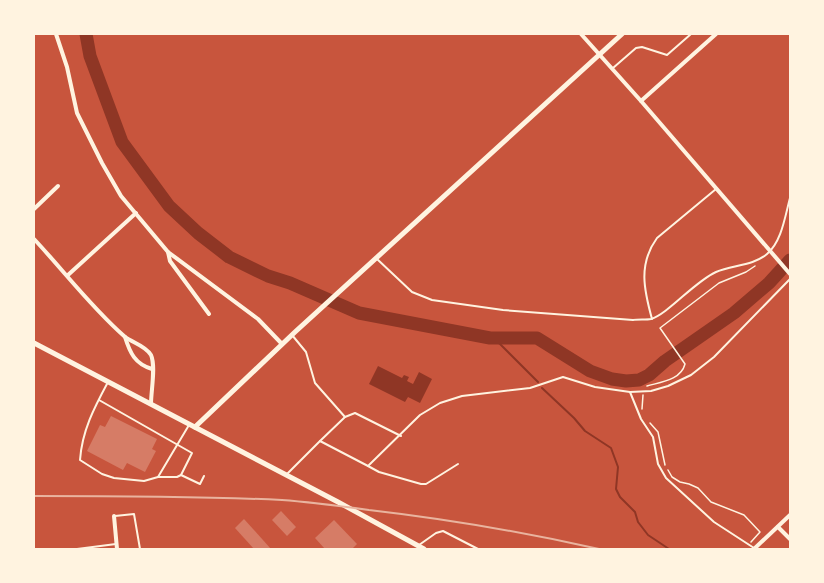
<svg xmlns="http://www.w3.org/2000/svg" width="824" height="583" font-family="'DM Sans',sans-serif">
  <style>
    .water { fill: #8f3625 }
    .lines { fill: none; stroke-linecap: round; stroke-linejoin: round }
    .stream { stroke: #8f3625; stroke-width: 2 }
    .river { stroke: #8f3625; stroke-width: 13 }
    .building { fill: #d67c66 }
    .path { stroke: #fff3e0; stroke-width: 1.5 }
    .service { stroke: #fff3e0; stroke-width: 2 }
    .minor { stroke: #fff3e0; stroke-width: 4 }
    .tertiary { stroke: #fff3e0; stroke-width: 5 }
    .rail { stroke: #e9b49f; stroke-width: 2 }
  </style>
  <rect width="100%" height="100%" fill="#c8553d"/>
  <path class="water" d="M378,366l24,12 2,-3 5,2 -2,4 6,3 6,-12 13,7 -12,24 -12,-6 -3,5 -36,-18z"/>
  <g class="lines">
    <g class="stream">
      <path d="M490,338l10,6 38,38"/>
      <path d="M542,388l32,30 11,13 26,17 7,19 -2,22 4,8 15,15 3,10 10,13 21,14"/>
    </g>
    <path class="river" d="M86,34l4,22 32,86 47,64 29,27 31,24 39,19 22,7 69,30 131,25h47l53,33 22,8 14,2 13,-1 10,-5 16,-14 69,-48 35,-30 21,-23"/>
  </g>
  <g class="building">
    <path d="M111,416l46,23 -5,10 4,2 -11,21 -18,-9 -4,7 -36,-19 13,-26 5,2z"/>
    <path d="M281,511l15,16 -9,9 -15,-16z"/>
    <path d="M244,519l27,30h-17l-19,-21z"/>
    <path d="M334,520l23,24 -5,5h-27l-10,-11z"/>
  </g>
  <g class="lines">
    <g class="path">
      <path d="M647,386c14,-4 34,-6 38,-22l-25,-36 59,-45 27,-11 9,-6"/>
      <path d="M642,409l1,-14"/>
      <path d="M650,423l8,9 7,33"/>
      <path d="M668,470l4,7 8,5 9,2 9,4 13,14 33,13 16,17 -9,10"/>
    </g>
    <g class="service">
      <path d="M613,68l23,-20 6,-1 25,8 24,-21"/>
      <path d="M377,259l35,33 20,8 71,10 130,10c5,-1 13,0 18,-1 17,-5 43,-37 65,-47 16,-7 37,-6 51,-18 15,-13 18,-38 23,-56"/>
      <path d="M652,319c-8,-29 -14,-55 5,-81l59,-49"/>
      <path d="M292,335l14,17 9,31 30,34"/>
      <path d="M630,392l11,27 12,18 5,27 8,14 48,44 40,26"/>
      <path d="M99,400l93,53 -11,22 -4,2h-19l-14,4 -30,-3 -12,-4 -22,-14c2,-29 14,-52 28,-78"/>
      <path d="M320,441l25,-24 10,-4 46,23"/>
      <path d="M368,466l11,6 42,12h5l32,-20"/>
      <path d="M181,475l19,9 4,-8"/>
      <path d="M286,475l34,-34 48,25 52,-51 20,-12 22,-7 68,-8 33,-11 32,10 35,5 21,-1 17,-5 23,-11 23,-18 76,-78"/>
      <path d="M158,477l31,-52"/>
      <path d="M115,516l19,-2 6,35"/>
      <path d="M419,545l17,-12 7,-2 35,18"/>
      <path d="M77,549l39,-5"/>
    </g>
    <g class="minor">
      <path d="M56,34l11,33 10,46 25,50 19,33 47,56 90,67 24,25"/>
      <path d="M581,34l60,67 149,173"/>
      <path d="M641,101l75,-67"/>
      <path d="M34,209l24,-23"/>
      <path d="M34,239c30,32 57,68 90,97 8,7 21,9 27,19 5,11 0,36 0,49"/>
      <path d="M168,252l2,9 39,53"/>
      <path d="M68,275l68,-62"/>
      <path d="M125,337c5,16 10,27 27,32"/>
      <path d="M114,516l3,33"/>
      <path d="M778,527l12,12"/>
      <path d="M754,549l36,-34"/>
    </g>
    <g class="tertiary">
      <path d="M34,343l304,159 86,47"/>
      <path d="M195,427l100,-95 327,-298"/>
    </g>
    <path class="rail" d="M34,496c83,0 166,0 248,4 29,2 58,6 87,10 78,9 154,22 230,39"/>
  </g>
  <rect width="824" height="583" fill="none" stroke="#fff3e0" stroke-width="70"/>
</svg>
